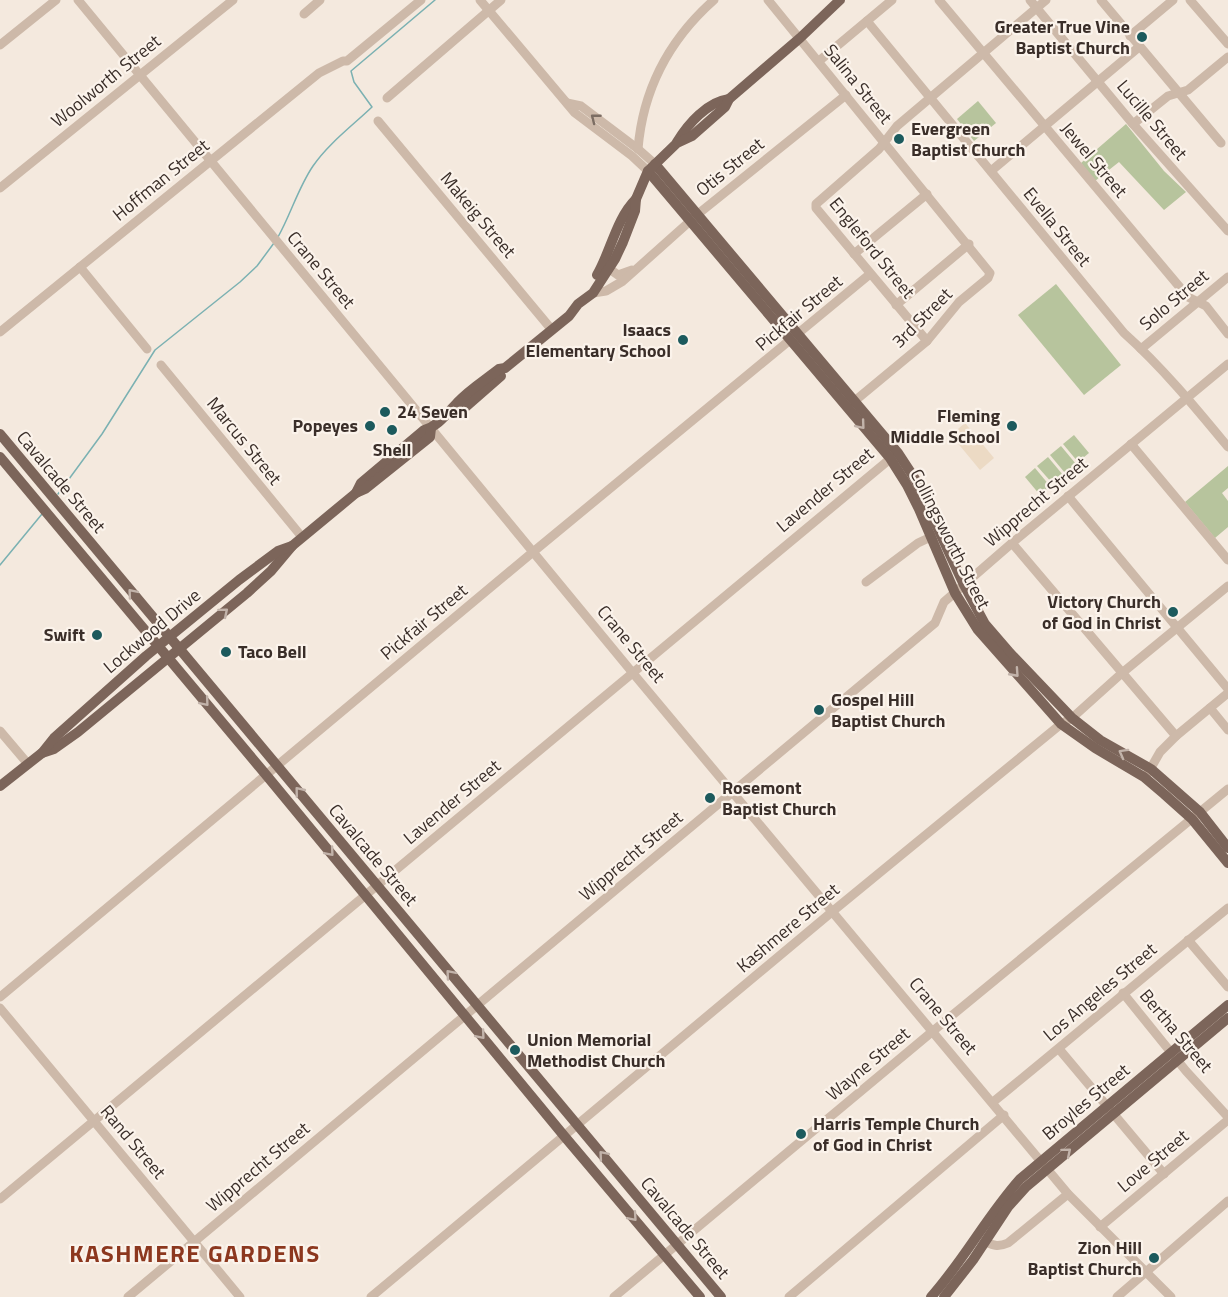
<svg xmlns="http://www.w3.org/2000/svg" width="1228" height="1297" font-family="'Titillium Web',sans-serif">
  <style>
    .green { fill: #b7c49d }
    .plaza { fill: #ecdac4 }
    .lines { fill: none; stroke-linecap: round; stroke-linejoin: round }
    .stream { stroke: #7bb1b2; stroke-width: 1.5 }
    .minor { stroke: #cdb9a9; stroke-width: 9 }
    .major { stroke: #7c655a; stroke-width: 10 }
    .oneway { stroke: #7c6d63 }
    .oneway2 { stroke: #c2b3aa }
    .poi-dot { fill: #1c5a5d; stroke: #fbf3eb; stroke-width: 2 }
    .labels { text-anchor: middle; stroke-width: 4.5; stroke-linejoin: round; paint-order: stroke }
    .poi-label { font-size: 18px; font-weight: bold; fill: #3a2e29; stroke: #fbf3eb; text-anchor: end }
    .street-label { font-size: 18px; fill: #3a2e29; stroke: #fbf3eb }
    .district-label { font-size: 24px; font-weight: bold; letter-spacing: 1.5px; fill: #8c371e; stroke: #fbf3eb }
  </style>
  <rect width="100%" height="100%" fill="#f4e9de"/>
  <g class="green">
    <path d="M978,101l18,22 -22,18 -17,-22z"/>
    <path d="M1126,124l38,47 22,21 -22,18 -45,-48 -24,19 -14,-18z"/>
    <path d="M1056,284l65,81 -37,30 -66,-80z"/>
    <path d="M1074,435l15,18 -11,9 -15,-18z"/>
    <path d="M1061,446l15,18 -11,9 -15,-18z"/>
    <path d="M1048,457l15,18 -10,9 -16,-18z"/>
    <path d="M1228,466v22l-6,5 6,8v26l-13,11 -30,-36z"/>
    <path d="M1035,468l15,18 -10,9 -15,-18z"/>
  </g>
  <path class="plaza" d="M965,423l29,35 -14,12 -29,-35z"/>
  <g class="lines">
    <g class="stream">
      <path d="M278,237c13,-23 20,-49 35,-71 15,-22 39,-40 59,-59l-18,-25 -3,-11 84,-71"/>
      <path d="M58,494l44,-60 53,-84 85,-68 17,-16 17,-23"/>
      <path d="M0,565l42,-51"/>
    </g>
    <g class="minor">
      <path d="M78,0l554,672 436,522 103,103"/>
      <path d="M480,0l95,113 57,43 16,15"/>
      <path d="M768,0l222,273 -2,5 -29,24 -32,39 -76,63"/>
      <path d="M939,0l249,297 18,9 22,28"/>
      <path d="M1030,0l103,124 95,107"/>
      <path d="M1101,0l120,143"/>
      <path d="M1190,0l38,44"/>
      <path d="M304,14l16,-14"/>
      <path d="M867,21l257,312c38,34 71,74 104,114"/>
      <path d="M1130,36l43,-36"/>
      <path d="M0,45l56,-45"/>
      <path d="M819,61l73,-61"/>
      <path d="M387,98l114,-98"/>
      <path d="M567,103l14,3 57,43 17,15"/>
      <path d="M378,121l174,209"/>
      <path d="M1133,124l35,-28 20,-6 40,-33"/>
      <path d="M638,149c5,-60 32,-110 76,-149"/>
      <path d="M991,171l148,-124"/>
      <path d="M0,188l233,-188"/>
      <path d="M854,254l73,-60"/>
      <path d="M604,265l14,10 14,-5"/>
      <path d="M80,267l67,82"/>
      <path d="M593,293l13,-2 17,-10 75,-67 148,-119"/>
      <path d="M896,305l73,-61"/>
      <path d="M0,332l319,-259 24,-12h4l74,-61"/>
      <path d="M927,341l-111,-133v-4l63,-55 18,-23 149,-126"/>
      <path d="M1141,349l87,-72"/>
      <path d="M161,365l141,172"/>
      <path d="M1131,444l97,116"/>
      <path d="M1068,496l160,193"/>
      <path d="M1012,543l164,193"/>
      <path d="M866,582l52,-39 17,-8"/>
      <path d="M1210,708l18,22"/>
      <path d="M0,731l28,33"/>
      <path d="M1148,773l12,-21 16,-16 52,-43"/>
      <path d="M1188,940l40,47"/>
      <path d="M1123,993l63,78 42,46"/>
      <path d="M0,997l533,-445 337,-278"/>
      <path d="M0,1008l240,289"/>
      <path d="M1059,1049l105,125"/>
      <path d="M993,1102c79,-64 156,-130 235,-194"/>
      <path d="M0,1199l896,-745"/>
      <path d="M1100,1227l128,-107"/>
      <path d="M986,1242c8,4 13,5 22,1l60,-49"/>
      <path d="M128,1297l807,-674 9,-21 68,-59 216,-179"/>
      <path d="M371,1297l462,-386 228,-187 11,-6 50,-45 106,-87"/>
      <path d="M614,1297l319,-266 295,-242"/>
      <path d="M789,1297l215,-182"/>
      <path d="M1117,1297l111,-96"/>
    </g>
    <g class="major">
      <path d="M677,142c11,-18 30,-40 52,-43"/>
      <path d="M655,164l243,289 17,26 49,106 21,39 25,29 62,65 28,22 51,29 49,43 28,36"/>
      <path d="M648,171l242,287 17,27 12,24 36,84 23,37 83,94 34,24 49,29 20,17 28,25 36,44"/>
      <path d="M597,275c14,-24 19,-56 39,-76"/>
      <path d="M451,412l10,-1 40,-35"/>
      <path d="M0,434l721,863"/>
      <path d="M0,457l267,319 298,361 135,160"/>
      <path d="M356,493l5,-10 63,-53c15,-4 23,-17 33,-27 12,-13 28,-23 42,-34l6,-1 64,-52 9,-12 15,-11 22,-34 8,-17 12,-31 1,-12 12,-28 29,-28 15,-7 33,-29 4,-8 71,-61 40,-38"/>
      <path d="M42,753l12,-4 24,-17 169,-139 24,-22 21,-25 64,-53 9,-4 65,-52 1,-9"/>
      <path d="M0,786l42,-33 12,-15 92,-82 93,-76 39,-29 14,-5"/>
      <path d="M931,1297c33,-37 56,-81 89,-118l208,-174"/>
      <path d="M944,1297l29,-37 35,-53 18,-20 202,-169"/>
    </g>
  </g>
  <defs><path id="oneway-chevron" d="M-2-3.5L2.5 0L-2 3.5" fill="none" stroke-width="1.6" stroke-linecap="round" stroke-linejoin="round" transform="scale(1.5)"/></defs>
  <use class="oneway" href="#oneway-chevron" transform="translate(595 118) rotate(-142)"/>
  <g class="oneway2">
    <use href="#oneway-chevron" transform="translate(861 425) rotate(50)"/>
    <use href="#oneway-chevron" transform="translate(132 593) rotate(-130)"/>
    <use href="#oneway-chevron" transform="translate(224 612) rotate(-40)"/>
    <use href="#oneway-chevron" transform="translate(1015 673) rotate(48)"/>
    <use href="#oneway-chevron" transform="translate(205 702) rotate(50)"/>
    <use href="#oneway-chevron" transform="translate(1123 753) rotate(-151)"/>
    <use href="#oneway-chevron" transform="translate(299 791) rotate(-129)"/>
    <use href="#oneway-chevron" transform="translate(330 852) rotate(50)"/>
    <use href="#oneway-chevron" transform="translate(450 974) rotate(-130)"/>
    <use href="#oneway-chevron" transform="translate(481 1035) rotate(50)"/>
    <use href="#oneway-chevron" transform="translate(1067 1152) rotate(-40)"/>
    <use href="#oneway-chevron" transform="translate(603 1155) rotate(-130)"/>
    <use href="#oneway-chevron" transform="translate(633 1217) rotate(49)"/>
  </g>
  <g class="poi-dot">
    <circle cx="1142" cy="37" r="6"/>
    <circle cx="899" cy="139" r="6"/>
    <circle cx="683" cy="340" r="6"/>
    <circle cx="385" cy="412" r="6"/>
    <circle cx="370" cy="426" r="6"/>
    <circle cx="1012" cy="426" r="6"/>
    <circle cx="392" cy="430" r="6"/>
    <circle cx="1173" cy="612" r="6"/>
    <circle cx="97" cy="635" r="6"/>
    <circle cx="226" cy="652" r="6"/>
    <circle cx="819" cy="710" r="6"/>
    <circle cx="710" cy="798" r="6"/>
    <circle cx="515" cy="1050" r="6"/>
    <circle cx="801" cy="1134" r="6"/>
    <circle cx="1154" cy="1258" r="6"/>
  </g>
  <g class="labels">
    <g class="poi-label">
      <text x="1130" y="33">Greater True Vine<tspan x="1130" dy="21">Baptist Church</tspan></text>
      <text x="911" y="135" text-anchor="start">Evergreen<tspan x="911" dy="21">Baptist Church</tspan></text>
      <text x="671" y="336">Isaacs<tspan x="671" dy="21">Elementary School</tspan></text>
      <text x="397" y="418" text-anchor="start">24 Seven</text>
      <text x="1000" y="422">Fleming<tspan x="1000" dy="21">Middle School</tspan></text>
      <text x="358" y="432">Popeyes</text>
      <text x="392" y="456" text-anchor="middle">Shell</text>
      <text x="1161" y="608">Victory Church<tspan x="1161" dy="21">of God in Christ</tspan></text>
      <text x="85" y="641">Swift</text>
      <text x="238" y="658" text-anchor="start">Taco Bell</text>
      <text x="831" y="706" text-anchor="start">Gospel Hill<tspan x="831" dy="21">Baptist Church</tspan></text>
      <text x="722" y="794" text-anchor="start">Rosemont<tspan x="722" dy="21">Baptist Church</tspan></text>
      <text x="527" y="1046" text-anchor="start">Union Memorial<tspan x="527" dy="21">Methodist Church</tspan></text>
      <text x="813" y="1130" text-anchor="start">Harris Temple Church<tspan x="813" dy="21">of God in Christ</tspan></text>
      <text x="1142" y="1254">Zion Hill<tspan x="1142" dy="21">Baptist Church</tspan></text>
    </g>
    <g class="street-label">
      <text transform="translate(106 81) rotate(-39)" y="6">Woolworth Street</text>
      <text transform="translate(858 84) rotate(51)" y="6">Salina Street</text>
      <text transform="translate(1152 120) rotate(50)" y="6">Lucille Street</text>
      <text transform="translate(1094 160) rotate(50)" y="6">Jewel Street</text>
      <text transform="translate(730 167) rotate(-39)" y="6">Otis Street</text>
      <text transform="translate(161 180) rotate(-39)" y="6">Hoffman Street</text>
      <text transform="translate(478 215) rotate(50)" y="6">Makeig Street</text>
      <text transform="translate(1057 227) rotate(51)" y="6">Evella Street</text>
      <text transform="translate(872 248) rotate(51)" y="6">Engleford Street</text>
      <text transform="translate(321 270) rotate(50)" y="6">Crane Street</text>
      <text transform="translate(1174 300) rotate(-40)" y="6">Solo Street</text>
      <text transform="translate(799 313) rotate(-40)" y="6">Pickfair Street</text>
      <text transform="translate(922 318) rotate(-45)" y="6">3rd Street</text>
      <text transform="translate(244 441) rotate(51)" y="6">Marcus Street</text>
      <text transform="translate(61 482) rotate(50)" y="6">Cavalcade Street</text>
      <text transform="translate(825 490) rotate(-40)" y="6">Lavender Street</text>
      <text transform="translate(1036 502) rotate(-40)" y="6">Wipprecht Street</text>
      <text transform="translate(950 539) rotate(63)" y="6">Collingsworth Street</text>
      <text transform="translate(424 622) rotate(-40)" y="6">Pickfair Street</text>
      <text transform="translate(152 631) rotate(-40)" y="6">Lockwood Drive</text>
      <text transform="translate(631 644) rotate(50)" y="6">Crane Street</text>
      <text transform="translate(452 802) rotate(-40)" y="6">Lavender Street</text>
      <text transform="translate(373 855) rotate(50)" y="6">Cavalcade Street</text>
      <text transform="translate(631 856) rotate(-40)" y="6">Wipprecht Street</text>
      <text transform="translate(788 928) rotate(-40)" y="6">Kashmere Street</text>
      <text transform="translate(1100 992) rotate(-40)" y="6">Los Angeles Street</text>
      <text transform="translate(943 1016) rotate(50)" y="6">Crane Street</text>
      <text transform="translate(1176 1031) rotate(50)" y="6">Bertha Street</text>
      <text transform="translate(868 1064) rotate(-40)" y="6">Wayne Street</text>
      <text transform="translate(1086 1102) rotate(-40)" y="6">Broyles Street</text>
      <text transform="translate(133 1142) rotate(50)" y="6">Rand Street</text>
      <text transform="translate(1153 1161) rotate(-40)" y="6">Love Street</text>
      <text transform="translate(258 1167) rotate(-40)" y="6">Wipprecht Street</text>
      <text transform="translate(685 1228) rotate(50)" y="6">Cavalcade Street</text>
    </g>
    <g class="district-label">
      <text x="195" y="1262">KASHMERE GARDENS</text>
    </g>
  </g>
</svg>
